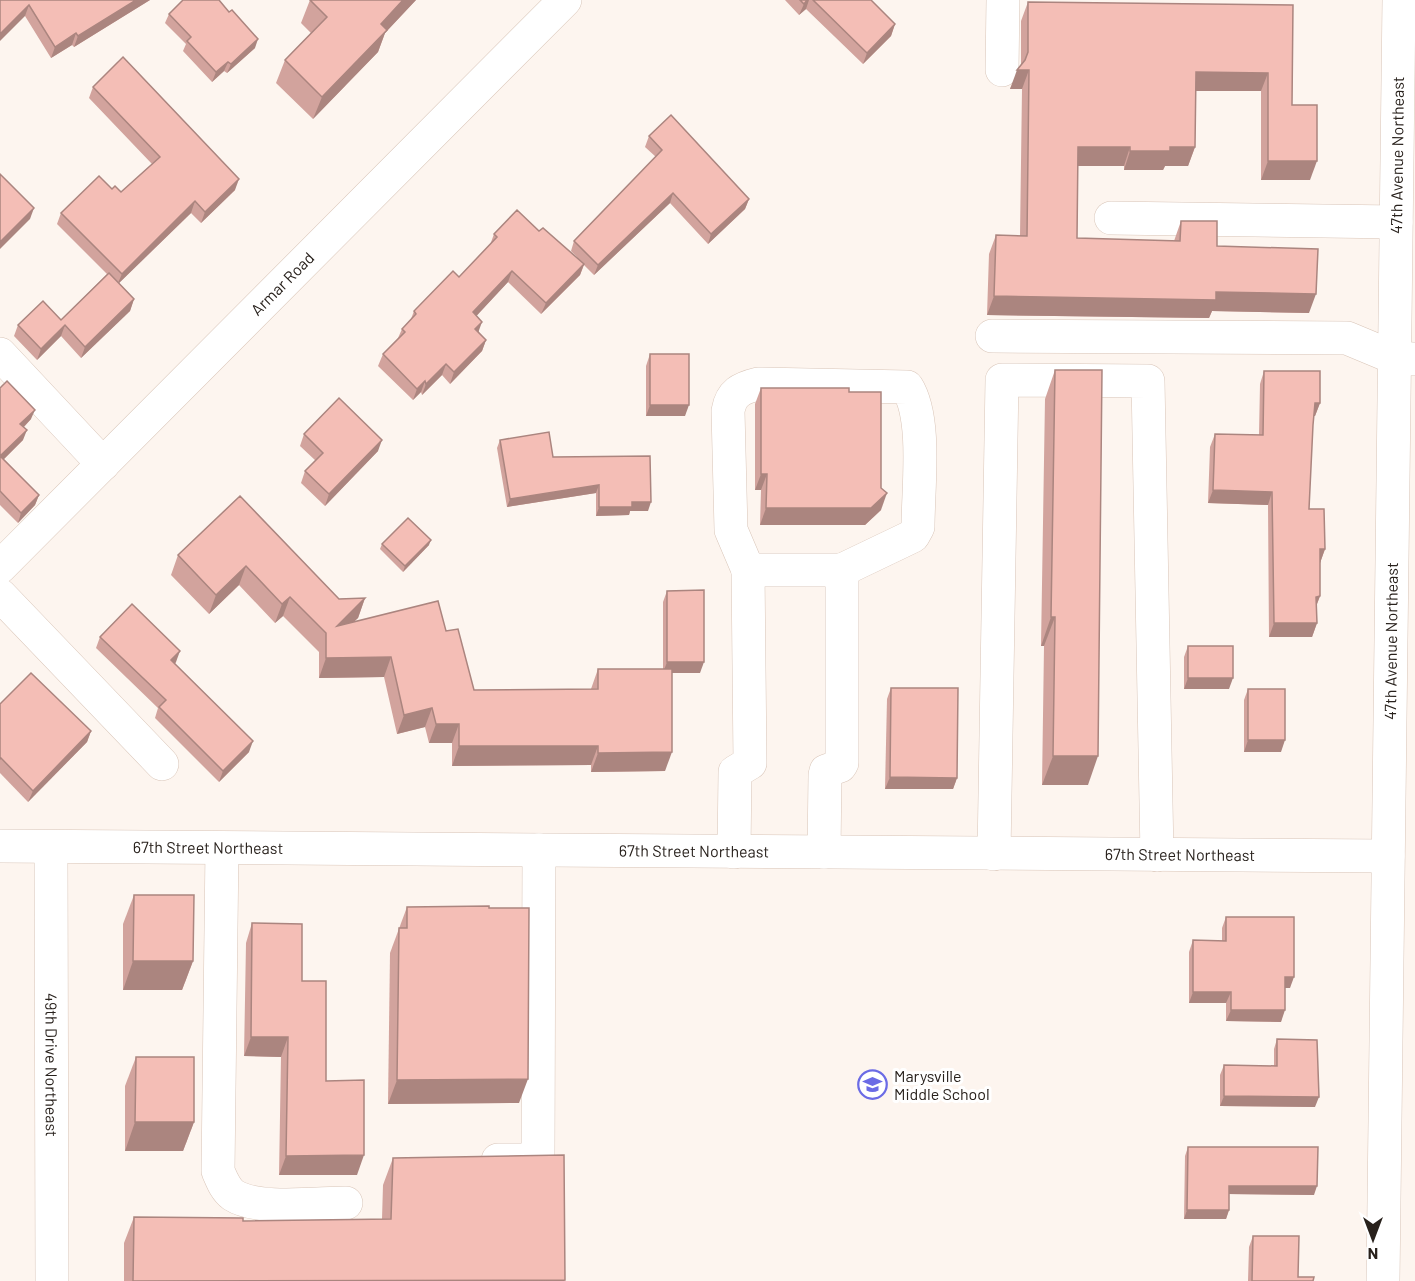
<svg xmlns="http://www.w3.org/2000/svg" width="1415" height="1281" font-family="Barlow,sans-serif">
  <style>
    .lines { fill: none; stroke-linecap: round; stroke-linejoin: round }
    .minor-casing { stroke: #d9c5b8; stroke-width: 34 }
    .minor { stroke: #fff; stroke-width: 33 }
    .wall { fill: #d2a39d }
    .shaded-wall { fill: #ab857f }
    .building { fill: #f4beb6; stroke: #ab857f; stroke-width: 1.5 }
    .labels { text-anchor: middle; stroke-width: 6; stroke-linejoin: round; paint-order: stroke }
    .street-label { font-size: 16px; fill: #28211c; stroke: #fff }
    .poi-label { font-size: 16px; fill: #28211c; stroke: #fff; text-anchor: start }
  </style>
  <rect width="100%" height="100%" fill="#fdf5ef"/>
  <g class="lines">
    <defs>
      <g id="minor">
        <path d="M1002,70l1,-70"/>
        <path d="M1111,218l285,4"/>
        <path d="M992,336l355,2 48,20 18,1"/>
        <path d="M0,354l103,110"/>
        <path id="s1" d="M0,567l565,-567"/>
        <path d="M748,570l-17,-40 -3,-119c3,-18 13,-23 30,-27l149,3c20,31 11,101 11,140l-5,9 -71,34"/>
        <path d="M0,595l162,169"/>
        <path id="s2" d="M0,846l1388,10"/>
        <path id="s3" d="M51,847l1,434"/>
        <path d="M222,848l-4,323c4,9 7,18 15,24 25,16 84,8 113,8"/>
        <path d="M734,852l1,-80 15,-9 -2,-193h94v193l-2,3 -14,5 -1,4 -1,77"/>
        <path d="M994,854l8,-474 146,1 9,474"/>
        <path d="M498,1160h40l1,-310"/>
        <path id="s4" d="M1383,1281l16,-1281"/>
      </g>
    </defs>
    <use href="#minor" class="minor-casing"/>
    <use href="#minor" class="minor"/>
  </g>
  <g class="wall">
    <path d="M0,0h150l-76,47 -2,-2 -21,13 -26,-42z"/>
    <path d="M310,0h106l-31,33 -7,19 -65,67 -37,-36 9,-23 26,-27 -10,-10z"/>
    <path d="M785,0h86l24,24 -4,12 -28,28 -57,-55 -7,6z"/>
    <path d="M1028,2l265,3 -1,100 18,75h-49v-89h-66v56l-7,19h-23l-2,4h-39v-4h-46l-1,72 97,3 7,-20 128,92 -97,-2 -3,7 -222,-3 2,-61 7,-19 24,1 2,-147h-12l11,-23v-45z"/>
    <path d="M169,14l86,34 -28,25 -3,-2 -12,11 -29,-31 3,-7 -21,-21z"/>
    <path d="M93,87l142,103 -34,33 -10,-10 -72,70 15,16 -4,12 -49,47 -20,-22 -24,24 -23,-24 4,-11 43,-5 46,-46 -50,-50 4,-11 51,-24 9,3 31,-28 -63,-66z"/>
    <path d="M649,136l100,63 -4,10 -37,35 -38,-41 -76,72 -10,-10 -4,10 -39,39 -33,-32 -32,34 3,16 7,8 -4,11 -32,33 -8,-9 -20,20 -1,-3 -8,8 -35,-34 5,-12 15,-16 4,-9 9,-10 3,-8 45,-34 31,-32 4,-11 45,-3 39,27 -7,-7 3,-10 82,-84 -11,-10z"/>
    <path d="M650,354l35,62h-39v-50z"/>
    <path d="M1055,370l33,415h-46l2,-139h-3l4,-247z"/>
    <path d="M1264,371l56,32 -5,13h-2l-4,93 16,40 -5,14v33l-4,11 1,16 -5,14h-43l-1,-132 -60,-2 2,-56 5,-13 44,1 1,-51z"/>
    <path d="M0,388l31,31 -7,8 -1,13 -19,19 35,36 -4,10 -17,18 -18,-18z"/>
    <path d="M761,388l88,4 32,118 -16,15h-105l1,-35h-6v-86z"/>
    <path d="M304,434l74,17 -53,55 -24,-23 4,-12 11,-10 -16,-15z"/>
    <path d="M500,440l53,17 95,54h-18l-1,4 -33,1v-23l-89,14 -10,-59z"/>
    <path d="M240,496l99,103 26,-1 -7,20 -5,4 93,9 28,59 117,-1 7,-20h65v-67l4,-11 33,82h-28l-7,98 -74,1v-7l-139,1v-23h-23l-4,-16 -28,7 -13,-57 -65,1v-26l-36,-36 -8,7 -36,-38 -30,29 -38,-39 7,-20z"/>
    <path d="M382,544l47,1 -26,27 -23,-23z"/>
    <path d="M100,637l76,25 -1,2 74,88 -30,30 -64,-64 3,-10 -62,-60z"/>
    <path d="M1188,646l41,43h-45v-32z"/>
    <path d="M891,688l66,90 -4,11h-68l2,-90z"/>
    <path d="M1248,689l33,63h-37v-52z"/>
    <path d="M0,704l91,27 -4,11 -59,60 -28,-29z"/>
    <path d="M134,895l59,66 -11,29h-59v-66z"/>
    <path d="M407,907l112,196 -131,1 2,-151z"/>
    <path d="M1226,917l64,71h-5l-4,34 -55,-1v-18h-37v-51l4,-12 29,1v-13z"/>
    <path d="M252,923l50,58 24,100 31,94h-78l2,-118 -37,-1 2,-113z"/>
    <path d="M1277,1039l38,68 -95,-1v-31l4,-10 50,1v-17z"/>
    <path d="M136,1057l58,65 -11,29h-58v-65z"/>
    <path d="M1188,1147l126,48 -85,-1v16l-3,9h-42l1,-63z"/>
    <path d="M393,1158l172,122 -1,1h-440v-38l10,-26 109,4 139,-2 1,-34z"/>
    <path d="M1253,1236l45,41 15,4h-65l1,-34z"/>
  </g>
  <g class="shaded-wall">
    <path d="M136,0h14l-76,47 4,-11z"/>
    <path d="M403,0h13l-31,33 -7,19 -65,67 9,-22 59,-73z"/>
    <path d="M807,0h2l-3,9 -7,6 5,-11z"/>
    <path d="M29,5l-4,11 -25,25v-7z"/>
    <path d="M895,24l-4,12 -28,28 4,-11z"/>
    <path d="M76,33l-4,12 -21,13 4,-11z"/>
    <path d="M258,39l-3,9 -28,25 4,-9z"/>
    <path d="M228,62l-4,9 -12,11 4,-10z"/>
    <path d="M1017,70h12l-7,19h-12z"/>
    <path d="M1196,72l72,1 -7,18h-72z"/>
    <path d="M1078,147h52l-6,19h-52z"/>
    <path d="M1170,147h25l-7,19h-23l-2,4h-39l6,-19z"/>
    <path d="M1268,161h49l-7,19h-49z"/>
    <path d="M239,179l-4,11 -34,33 4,-11z"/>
    <path d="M673,193l-3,10 -76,72 4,-10z"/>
    <path d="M749,199l-4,10 -37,35 3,-10z"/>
    <path d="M195,201l-4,12 -74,72 5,-11z"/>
    <path d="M34,208l-4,11 -30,30v-7z"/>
    <path d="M584,264l-4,11 -39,39 5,-11z"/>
    <path d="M512,271l-4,11 -39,42 4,-12z"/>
    <path d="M1216,292l100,2 -7,19 -97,-2 -3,7 -222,-3 7,-19z"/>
    <path d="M134,299l-4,12 -49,47 4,-11z"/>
    <path d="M482,322l-4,11 -3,-4z"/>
    <path d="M65,325l-4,11 -24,24 4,-11z"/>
    <path d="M486,340l-4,11 -32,33 4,-12z"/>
    <path d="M446,364l-4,11 -20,20 4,-11z"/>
    <path d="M425,381l-4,11 -8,8 4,-11z"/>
    <path d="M1315,403h5l-5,13h-5z"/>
    <path d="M650,405h39l-4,11h-39z"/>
    <path d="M35,410l-4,9 -14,15 3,-10z"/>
    <path d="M27,430l-4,10 -23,23v-7z"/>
    <path d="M382,440l-4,11 -53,55 4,-12z"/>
    <path d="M761,474h6l-6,16h-6z"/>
    <path d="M599,485l-3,8 -89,14 3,-8z"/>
    <path d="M1213,490l59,2 -4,13 -60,-2z"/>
    <path d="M887,493l-6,17 -16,15h-105l6,-17z"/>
    <path d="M39,495l-4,10 -17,18 3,-10z"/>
    <path d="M632,502h19l-3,9h-18l-1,4 -33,1 3,-9z"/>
    <path d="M431,540l-2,5 -26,27 2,-6z"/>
    <path d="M1320,549h5l-5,14h-5z"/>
    <path d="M246,566l-7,19 -30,29 7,-19z"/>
    <path d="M1320,596l-5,13 1,-12z"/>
    <path d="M290,597l-7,19 -8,7 7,-19z"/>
    <path d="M365,598l-7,20 -28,27 7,-19z"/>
    <path d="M1051,617h4l-11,29h-3z"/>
    <path d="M1274,623h43l-5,14h-43z"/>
    <path d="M180,651l-4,11 -9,9 4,-11z"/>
    <path d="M391,657l-7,20 -65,1 7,-20z"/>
    <path d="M667,662h37l-4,11h-37z"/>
    <path d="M1188,678h45l-4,11h-45z"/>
    <path d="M432,708l-7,19 -28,7 7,-19z"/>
    <path d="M436,724h23l-7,19h-23z"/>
    <path d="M91,731l-4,11 -59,60 5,-11z"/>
    <path d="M1248,740h37l-4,12h-37z"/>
    <path d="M253,741l-4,11 -30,30 4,-11z"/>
    <path d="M459,746h139l-7,19 -139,1z"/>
    <path d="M672,752l-7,19 -74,1 7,-19z"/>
    <path d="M1053,756h45l-10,29h-46z"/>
    <path d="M890,777l67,1 -4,11h-68z"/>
    <path d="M133,961h60l-11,29h-59z"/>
    <path d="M1285,977h9l-4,11h-9z"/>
    <path d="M1193,992h38l-5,11h-37z"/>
    <path d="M1231,1010h54l-4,12 -55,-1z"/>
    <path d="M251,1037h37l-7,20 -37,-1z"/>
    <path d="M528,1079l-9,24 -131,1 9,-24z"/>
    <path d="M1224,1096l95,1 -4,10 -95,-1z"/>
    <path d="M135,1122h59l-11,29h-58z"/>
    <path d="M364,1155l-7,20h-78l7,-19z"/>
    <path d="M1229,1186h88l-3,9 -88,-1z"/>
    <path d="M1187,1210h42l-3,9h-42z"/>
    <path d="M368,1280h197l-1,1h-196z"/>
  </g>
  <g class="building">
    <path d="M0,0h136l-58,36 -2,-3 -21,14 -26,-42 -29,29z"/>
    <path d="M183,0h36l10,12 3,-2 26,29 -27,25 -3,-2 -12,10 -29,-31 4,-4 -22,-23z"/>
    <path d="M310,0h93l-22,24 6,6 -65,67 -37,-37 42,-43z"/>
    <path d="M800,0h7l-3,4z"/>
    <path d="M813,0h58l24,24 -28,29z"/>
    <path d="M1028,2l265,3 -1,100h25v56h-49v-88l-72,-1 -1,75h-25v4h-40v-4h-52l-1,91 103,3 1,-20h36v25l101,3 -2,45 -100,-2v8l-222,-4 2,-61 31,1 2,-166h-12l8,-10 3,-8z"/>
    <path d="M123,57l116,122 -34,33 -10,-11 -73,73 -61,-61 38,-37 13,13 3,-3 6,6 39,-35 -67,-70z"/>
    <path d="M671,115l78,84 -38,35 -38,-41 -75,72 -24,-24 88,-91 -13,-14z"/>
    <path d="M0,174l34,34 -34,34z"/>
    <path d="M517,210l22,21 4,-3 41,36 -38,39 -34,-32 -39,41 9,10 -7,7 11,11 -32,32 -8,-8 -20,20 -1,-3 -8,8 -34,-35 22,-22 -3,-3 14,-15 -2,-3 39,-40 6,6 38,-40 -3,-3z"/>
    <path d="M109,273l25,26 -49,48 -20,-22 -24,24 -23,-24 25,-24 18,19z"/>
    <rect x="650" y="354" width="39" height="51"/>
    <path d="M1055,370h47l-4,386h-45l2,-139h-4z"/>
    <path d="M1264,371h56v32h-5l-2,22 -4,84h15l1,40h-5v47l-4,1 1,26h-43l-2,-131 -59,-2 2,-56 48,1z"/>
    <path d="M7,381l28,29 -15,14 7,6 -27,26 39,39 -18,18 -21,-22v-103z"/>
    <path d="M761,388h88v4h32v96l6,5 -16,15h-105l1,-34h-6z"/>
    <path d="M339,398l43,42 -53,54 -24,-23 18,-18 -19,-19z"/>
    <path d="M549,432l4,25 97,-1 1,46h-19v5h-33v-22l-89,14 -10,-59z"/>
    <path d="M240,496l99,103 26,-1 -28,28 101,-25 8,30 12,-2 16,61 124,-1v-20h74v83l-74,1v-7h-139v-22h-23l-4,-16 -28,7 -13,-58 -65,1v-25l-36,-36 -8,7 -36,-38 -30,29 -38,-40z"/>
    <path d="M408,518l23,22 -26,26 -23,-22z"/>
    <path d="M704,590v72h-37v-71z"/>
    <path d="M132,604l48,47 -9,9 82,81 -30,30 -64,-64 7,-7 -66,-63z"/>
    <rect x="1188" y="646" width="45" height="32"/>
    <path d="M31,673l60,58 -58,60 -32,-33 -1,1v-55z"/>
    <path d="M891,688h67l-1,90 -67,-1z"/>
    <rect x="1248" y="689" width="37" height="51"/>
    <path d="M134,895h60l-1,66h-60z"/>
    <path d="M489,906v2h40l-1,171 -131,1 2,-152h8v-21z"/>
    <path d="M1226,917h68v60h-9v33h-54v-18h-38v-52l33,1z"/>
    <path d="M252,923l50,1v57h24v100l38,-1v75l-78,1 2,-119h-37z"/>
    <path d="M1277,1039l40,1 2,57 -95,-1v-31l53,1z"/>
    <path d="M136,1057h58v65h-59z"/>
    <path d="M1188,1147h130l-1,39h-88v24h-42z"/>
    <path d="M564,1155l1,125 -432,1 1,-64 109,1v3l148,-2 2,-61z"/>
    <path d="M1253,1236h46l-1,41h16l-1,4h-61z"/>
  </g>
  <defs>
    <symbol id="school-ring" viewBox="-11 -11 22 22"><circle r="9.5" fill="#fff" stroke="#6b6be5" stroke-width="1.5"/><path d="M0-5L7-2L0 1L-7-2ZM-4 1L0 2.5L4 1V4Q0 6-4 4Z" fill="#6b6be5"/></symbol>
  </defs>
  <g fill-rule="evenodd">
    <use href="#school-ring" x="856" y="1068" width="33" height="33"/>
  </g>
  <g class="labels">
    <g class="street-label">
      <text dy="6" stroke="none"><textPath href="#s4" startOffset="1126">47th Avenue Northeast</textPath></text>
      <text dy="6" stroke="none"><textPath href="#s1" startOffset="400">Armar Road</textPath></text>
      <text dy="6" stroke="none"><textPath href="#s4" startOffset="640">47th Avenue Northeast</textPath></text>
      <text dy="6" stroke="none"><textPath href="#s2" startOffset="208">67th Street Northeast</textPath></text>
      <text dy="6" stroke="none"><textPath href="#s2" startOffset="694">67th Street Northeast</textPath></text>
      <text dy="6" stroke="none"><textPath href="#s2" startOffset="1180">67th Street Northeast</textPath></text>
      <text dy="6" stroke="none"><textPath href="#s3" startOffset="218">49th Drive Northeast</textPath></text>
    </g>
    <g class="poi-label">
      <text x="894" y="1082">Marysville<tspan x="894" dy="18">Middle School</tspan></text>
    </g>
  </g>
  <g transform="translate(1373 1239) rotate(180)" stroke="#ffffff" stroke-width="4.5" paint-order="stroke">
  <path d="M0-4.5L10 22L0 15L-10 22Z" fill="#28211c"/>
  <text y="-9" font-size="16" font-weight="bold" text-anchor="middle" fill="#28211c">N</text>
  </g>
</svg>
